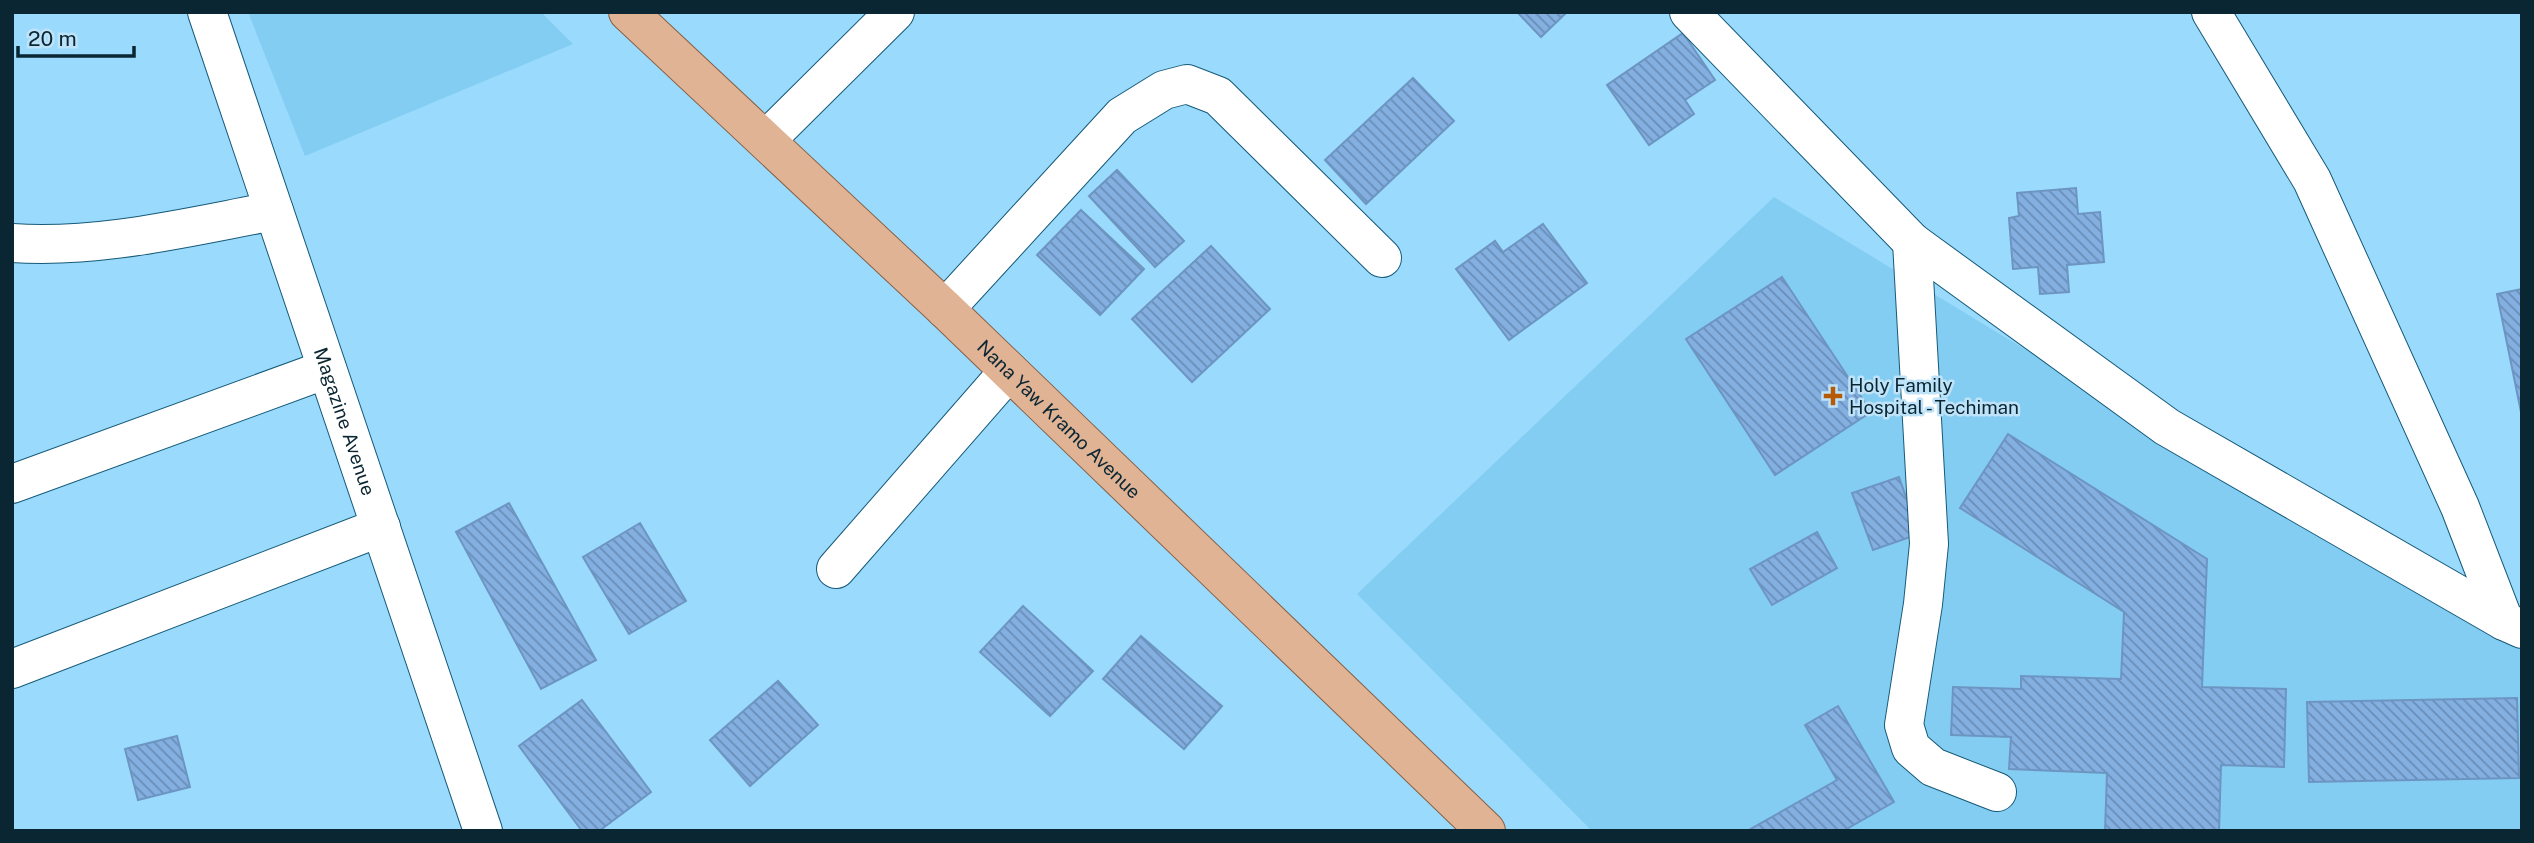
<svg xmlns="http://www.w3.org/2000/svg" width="2534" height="843" font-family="'Public Sans',sans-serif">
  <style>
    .built { fill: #84cdf2 }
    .building { fill: url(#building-back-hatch); stroke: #6d95c2; stroke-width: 2 }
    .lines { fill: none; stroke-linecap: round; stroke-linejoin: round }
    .minor-casing { stroke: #165a78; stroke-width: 40 }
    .major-casing { stroke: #886045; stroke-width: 40 }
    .minor { stroke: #fff; stroke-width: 38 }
    .major { stroke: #e0b395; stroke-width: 38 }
    .poi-dot { fill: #b75a07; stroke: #bee3f8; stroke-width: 2.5 }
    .labels { text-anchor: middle; stroke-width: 5; stroke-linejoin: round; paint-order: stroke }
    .poi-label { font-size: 19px; fill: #0b2633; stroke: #bee3f8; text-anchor: start }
    .street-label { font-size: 19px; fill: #0b2633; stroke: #bee3f8 }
  </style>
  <defs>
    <pattern id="building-back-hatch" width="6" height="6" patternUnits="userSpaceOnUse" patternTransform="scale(1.75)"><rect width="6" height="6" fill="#83afe1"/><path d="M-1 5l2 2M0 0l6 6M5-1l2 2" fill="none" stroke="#698eb7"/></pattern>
  </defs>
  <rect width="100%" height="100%" fill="#99dafd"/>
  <g class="built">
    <path d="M248,12h293l32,32 -268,112z"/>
    <path d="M1774,197l748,454v180h-930l-235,-237z"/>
  </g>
  <g class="building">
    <path d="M1517,12h50l-26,25z"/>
    <path d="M1683,33l32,47 -30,20 9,14 -45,31 -42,-60z"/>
    <path d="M1413,78l41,43 -88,83 -41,-44z"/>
    <path d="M1117,170l67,71 -29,26 -66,-71z"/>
    <path d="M2076,188l2,26 22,-2 4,50 -37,3 2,27 -29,2 -2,-27 -25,2 -4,-51 10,-2 -2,-23z"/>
    <path d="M1081,210l63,59 -44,46 -63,-60z"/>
    <path d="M1543,224l44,59 -78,57 -53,-71 39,-28 8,11z"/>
    <path d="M1211,246l59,63 -78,73 -60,-63z"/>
    <path d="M1782,277l89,135 -96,63 -89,-136z"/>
    <path d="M2522,289v128l-25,-123z"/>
    <path d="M2008,434l199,125 -5,128 84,2 -2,78 -63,-2 -2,66h-114l2,-58 -98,-4 2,-32 -60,-2 2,-48 68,2v-13l100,3 3,-67 -164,-104z"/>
    <path d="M1899,477l20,57 -46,16 -21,-57z"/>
    <path d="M509,503l87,157 -55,29 -85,-157z"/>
    <path d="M640,523l46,78 -57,33 -46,-77z"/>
    <path d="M1817,532l20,36 -65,37 -22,-36z"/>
    <path d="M1023,606l70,65 -43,45 -70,-64z"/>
    <path d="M1141,636l81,70 -38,43 -81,-70z"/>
    <path d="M778,681l40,44 -68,61 -40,-46z"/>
    <path d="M2517,698l2,80 -210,4 -2,-80z"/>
    <path d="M582,700l69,92 -52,39h-17l-63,-85z"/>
    <path d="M1838,706l56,96 -51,29h-96l90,-51 -32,-55z"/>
    <path d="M177,736l13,51 -52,13 -13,-51z"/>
  </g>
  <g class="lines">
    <defs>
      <g id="minor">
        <path id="s1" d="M207,12l276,819"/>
        <path d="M1689,12l223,230 255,185 337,194 18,8"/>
        <path d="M2211,12l101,168 148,327 44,114"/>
        <path d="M766,140l129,-128"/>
        <path d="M1912,242l17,302 -6,60 -19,121 7,23 22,19 64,25"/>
        <path d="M12,243c88,6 175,-16 262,-32"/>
        <path d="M945,309l177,-193 42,-26 23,-6 31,12 164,162"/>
        <path d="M12,484l315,-115"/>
        <path d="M836,569l173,-198"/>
        <path d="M12,669l369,-142"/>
      </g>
      <g id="major">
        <path id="s2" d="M628,12l317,297 541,522"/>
      </g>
    </defs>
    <use href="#minor" class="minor-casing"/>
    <use href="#major" class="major-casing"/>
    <use href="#minor" class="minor"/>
    <use href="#major" class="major"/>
  </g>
  <path class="poi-dot" d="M1829.5 385.5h7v7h7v7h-7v7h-7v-7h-7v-7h7z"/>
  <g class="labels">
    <g class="poi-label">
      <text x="1849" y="392">Holy Family<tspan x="1849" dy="22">Hospital - Techiman</tspan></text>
    </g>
    <g class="street-label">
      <text dy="7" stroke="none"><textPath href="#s2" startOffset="593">Nana Yaw Kramo Avenue</textPath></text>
      <text dy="7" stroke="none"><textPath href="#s1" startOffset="432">Magazine Avenue</textPath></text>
    </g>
  </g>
  <rect width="2534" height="843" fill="none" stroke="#0b2633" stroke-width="28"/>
  <path d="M18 46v10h116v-10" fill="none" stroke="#0b2633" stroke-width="3.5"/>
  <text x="28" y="46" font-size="21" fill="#0b2633" stroke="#bee3f8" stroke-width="5" paint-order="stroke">20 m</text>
</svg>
